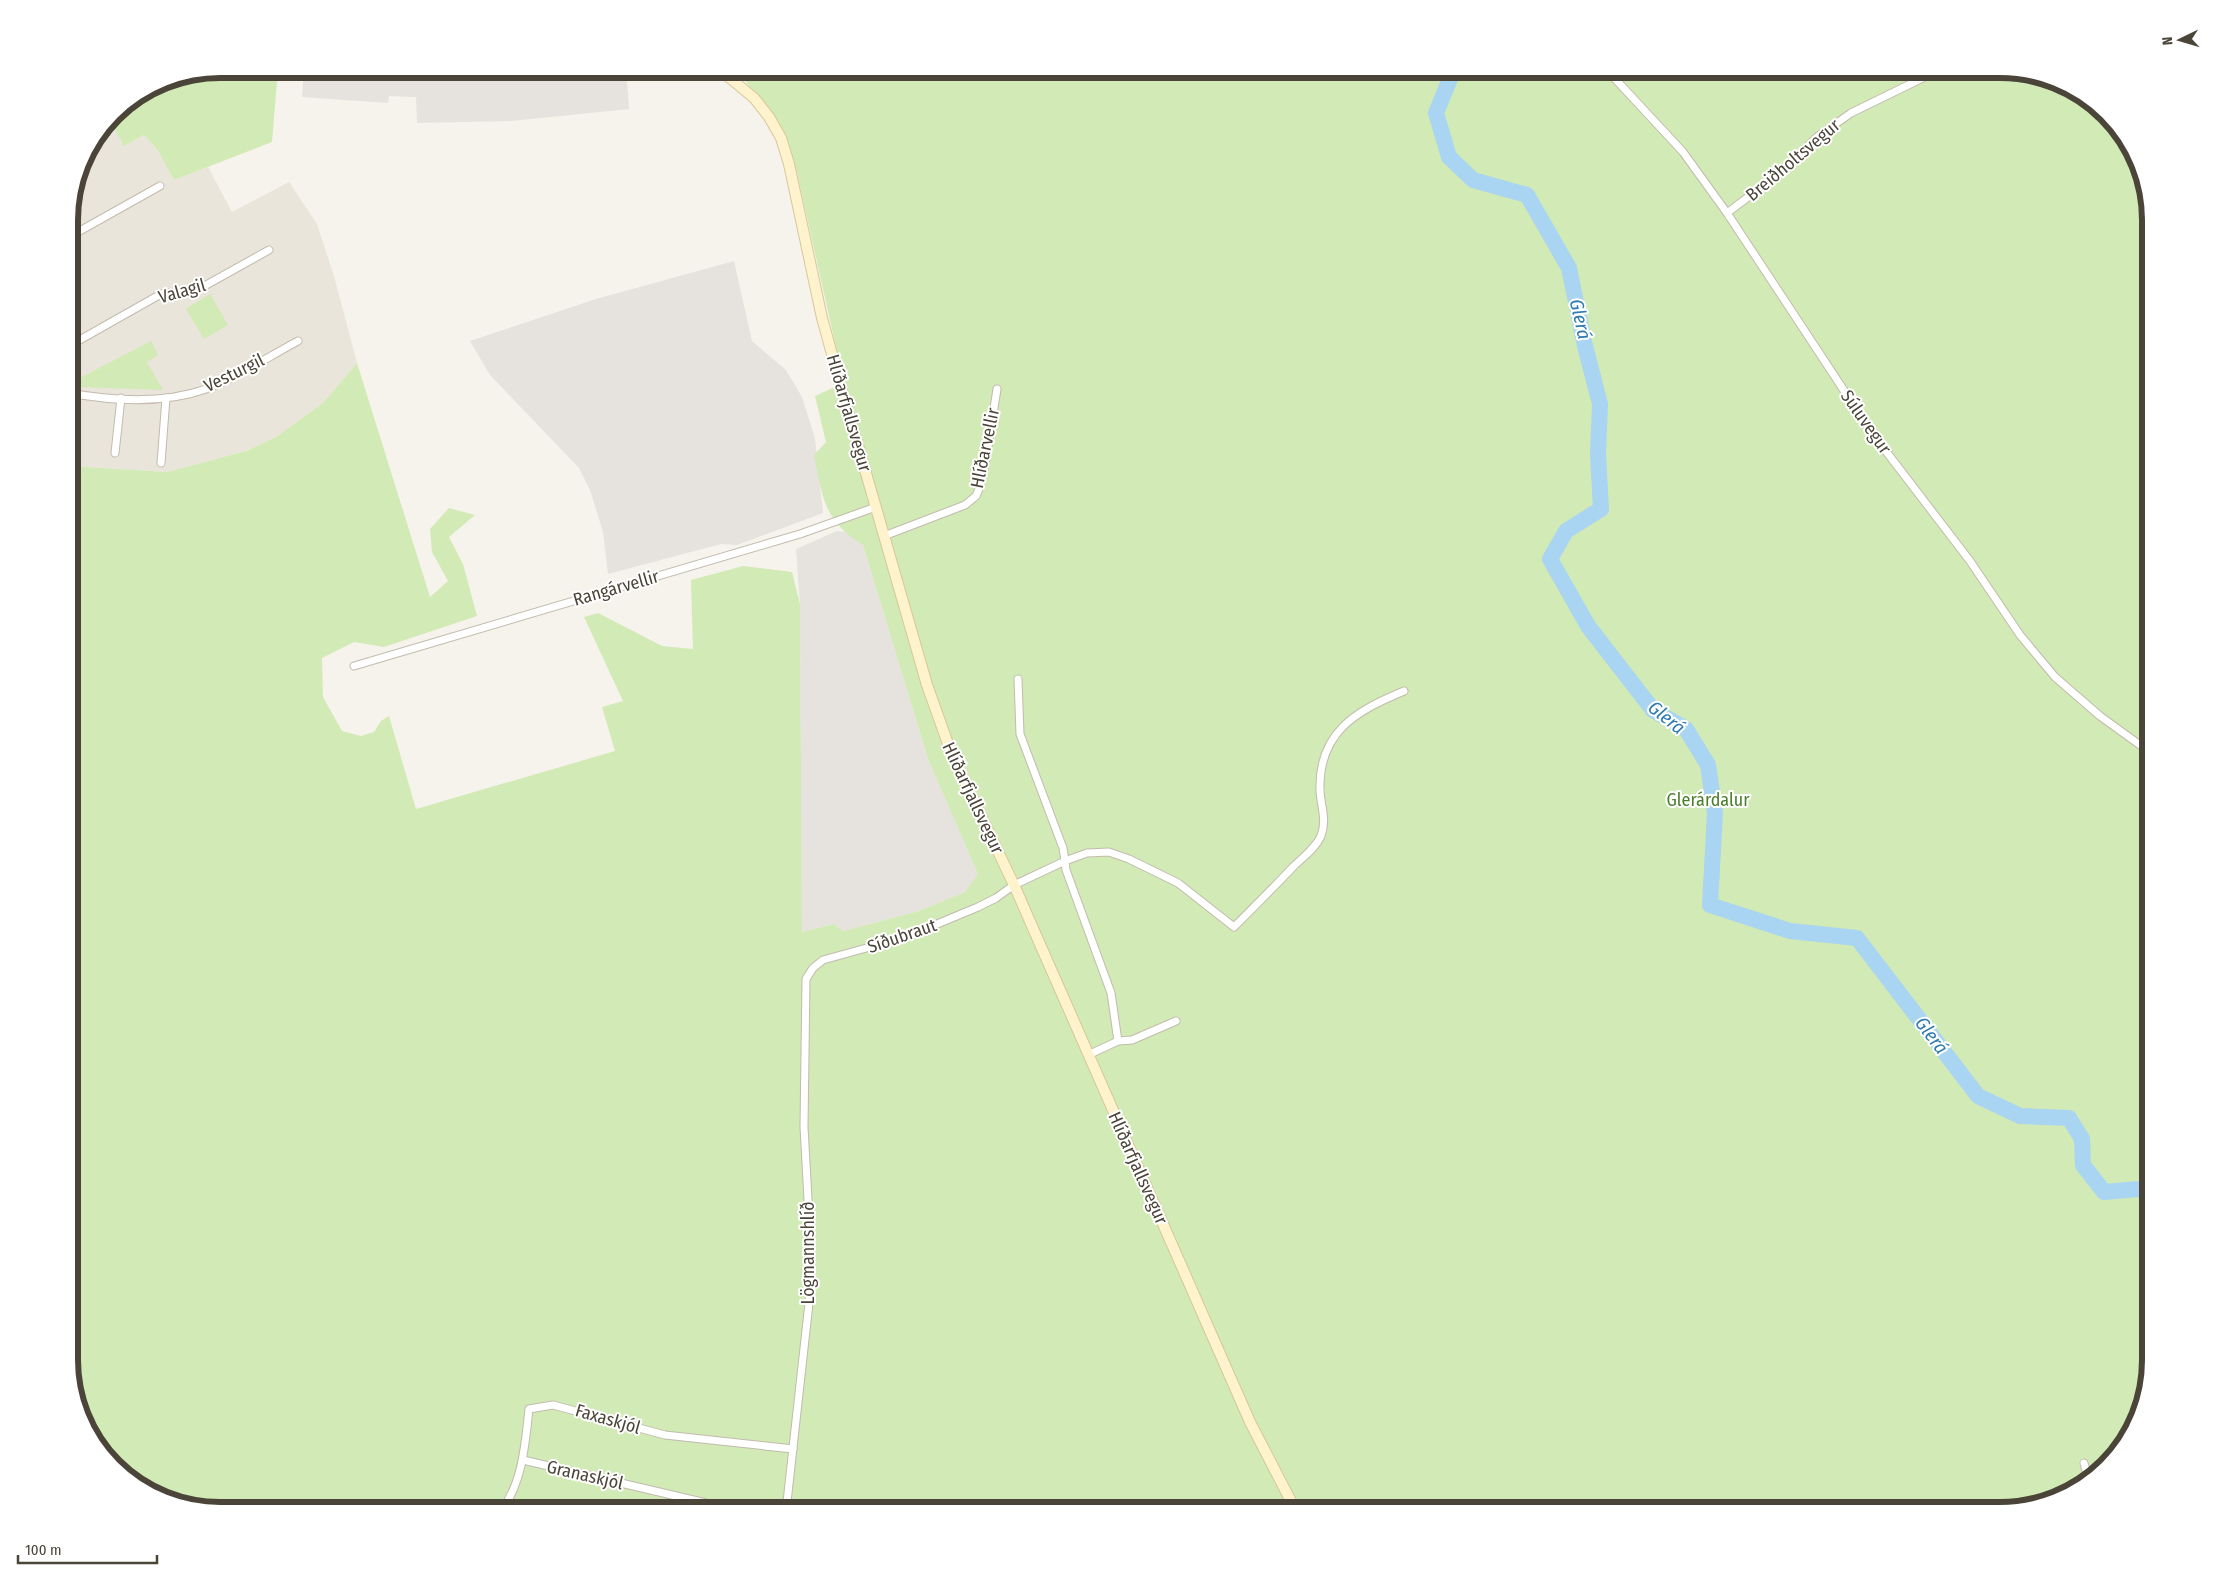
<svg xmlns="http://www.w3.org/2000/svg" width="2220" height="1580" font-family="'Fira Sans Condensed',sans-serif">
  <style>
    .residential { fill: #eae5da }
    .industrial { fill: #e6e2dd }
    .green { fill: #d2eab5 }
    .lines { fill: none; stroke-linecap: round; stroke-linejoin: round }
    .river { stroke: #a9d4f2; stroke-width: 16 }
    .street-casing { stroke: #c2bbae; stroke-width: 9 }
    .secondary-casing { stroke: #d6c79b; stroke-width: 12 }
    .street { stroke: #fff; stroke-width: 7 }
    .secondary { stroke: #fff3cd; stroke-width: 10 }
    .labels { text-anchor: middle; stroke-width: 4; stroke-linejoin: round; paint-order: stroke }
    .street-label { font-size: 18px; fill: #4b4439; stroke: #fff }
    .park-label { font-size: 18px; fill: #4a7f2a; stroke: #fff }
    .water-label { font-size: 19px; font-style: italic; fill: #2e7ab2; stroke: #fff }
    .rim { fill: none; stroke: #4b4439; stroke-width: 6 }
  </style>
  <rect width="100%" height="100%" fill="#f6f3ec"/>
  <path class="residential" d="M109,120l15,26 20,-11 13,14 17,31 34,-13 24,45 57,-30 28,42 17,52 23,87 -34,40 -47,34 -30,14 -79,21 -98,-6v-256l11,-48z"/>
  <g class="industrial">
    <path d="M304,69h322l3,40 -118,12 -94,2 -1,-26 -27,-1 -1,7 -86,-6z"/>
    <path d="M734,261l18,80 34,29 16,27 13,41 8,75 -86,32 -16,-1 -113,30 -5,-42 -13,-42 -11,-22 -89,-93 -20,-34 126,-42z"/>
    <path d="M837,531l16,2 10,12 65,214 50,115 -13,18 -46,19 -76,20 -9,-7 -32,8 -2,-328 -4,-55z"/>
  </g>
  <g class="green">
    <path d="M220,69h58l-6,73 -98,38 -17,-31 -13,-14 -20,11 -15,-26 4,-7 49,-33z"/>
    <path d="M731,69h1269l48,8 44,23 44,53 15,67v1140l-8,48 -23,44 -53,44 -67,15h-1780l-49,-8 -43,-23 -44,-53 -15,-57v-904l98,6 79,-21 30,-14 47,-34 34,-40 73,234 18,-16 -16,-29 -2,-23 19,-21 26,7 -26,22 14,27 14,52 -93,31 -30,-5 -32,16 1,39 19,34 19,5 13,-4 7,-11 8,-5 27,93 199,-58 -13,-44 21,-6 -39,-84 14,-4 64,33 31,3 -2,-69 52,-14 49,6 8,32 2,328 32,-8 9,7 76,-20 46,-19 13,-18 -50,-115 -65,-214c-40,-25 -40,-47 -49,-90l12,-13 -11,-46 29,-13 -48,-215 -13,-36 -39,-53z"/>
    <path d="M210,294l18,31 -24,14 -18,-30z"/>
    <path d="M151,341l7,14 -11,7 16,28 -84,-3 -10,-4v-23l9,19z"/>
  </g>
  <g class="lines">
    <path class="river" d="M1454,69l-18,44 13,44 24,23 54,15 42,73 16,78 15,58 -2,50 3,55 -35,22 -16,28 38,67 65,84 33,19 22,36 7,48 -5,92 80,26 67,7 121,158 42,20 49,2 13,21 1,26 21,27 47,-4"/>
    <defs>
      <g id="street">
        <path d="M1606,69l77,83 44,61 145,220 98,128 50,74 35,42 45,39 51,37"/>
        <path d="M1727,213l53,-40 37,-36 34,-24 90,-44"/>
        <path d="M69,237l91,-51"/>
        <path d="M69,346l92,-52 38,-5 70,-39"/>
        <path d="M69,393c44,8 95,11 137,-4 32,-12 62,-32 92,-48"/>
        <path d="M115,453l6,-55"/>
        <path d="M161,463l5,-65"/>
        <path d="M884,536l81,-31 11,-9 3,-7 6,-24 12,-76"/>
        <path d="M354,666l446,-132 76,-27"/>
        <path d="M1118,1041l-7,-48 -45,-123 -1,-9 22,-8 22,-1 20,7 49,24 56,44c20,-20 40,-40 59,-60 10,-10 22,-18 28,-31 6,-16 0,-29 -1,-45 -2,-59 36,-80 84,-100"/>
        <path d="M1088,1055l30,-14 14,-1 44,-19"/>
        <path d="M523,1460l183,43"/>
        <path d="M2084,1463l4,15"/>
        <path d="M501,1511c22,-29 24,-67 28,-102l24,-4 112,30 128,14"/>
        <path d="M786,1511l23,-208 2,-49 -7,-127 2,-148 7,-11 10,-8 83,-23 72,-30 18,-9 18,-13 51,-24 -2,-13 -43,-114 -2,-55"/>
      </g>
      <path id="secondary" d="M719,69l35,29 15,19 12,21 8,26 33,154 16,58 89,309 25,70 62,130 236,537 46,89"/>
    </defs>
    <use href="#street" class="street-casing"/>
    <use href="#secondary" class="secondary-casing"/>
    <use href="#street" class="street"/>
    <use href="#secondary" class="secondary"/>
  </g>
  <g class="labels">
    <g class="street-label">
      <text transform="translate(1793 160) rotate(-40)" y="6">Breiðholtsvegur</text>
      <text transform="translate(182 291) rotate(-16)" y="6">Valagil</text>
      <text transform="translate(234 373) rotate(-26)" y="6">Vesturgil</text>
      <text transform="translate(849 413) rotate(74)" y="6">Hlíðarfjallsvegur</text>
      <text transform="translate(1866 422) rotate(55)" y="6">Súluvegur</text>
      <text transform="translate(985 448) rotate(-78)" y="6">Hlíðarvellir</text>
      <text transform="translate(616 588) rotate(-16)" y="6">Rangárvellir</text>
      <text transform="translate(973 798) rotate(65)" y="6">Hlíðarfjallsvegur</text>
      <text transform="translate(902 936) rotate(-19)" y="6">Síðubraut</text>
      <text transform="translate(1138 1168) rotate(66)" y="6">Hlíðarfjallsvegur</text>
      <text transform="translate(808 1253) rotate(-90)" y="6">Lögmannshlíð</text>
      <text transform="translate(608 1419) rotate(16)" y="6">Faxaskjól</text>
      <text transform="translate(585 1475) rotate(13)" y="6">Granaskjól</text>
    </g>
    <g class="park-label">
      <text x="1708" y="806">Glerárdalur</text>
    </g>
    <g class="water-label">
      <text transform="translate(1581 319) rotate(77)" y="7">Glerá</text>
      <text transform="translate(1667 717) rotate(39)" y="7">Glerá</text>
      <text transform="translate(1932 1035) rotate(53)" y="7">Glerá</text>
    </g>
  </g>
  <path d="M0 0H2220V1580H0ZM220 78H2000A142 142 0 0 1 2142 220V1360A142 142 0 0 1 2000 1502H220A142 142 0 0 1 78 1360V220A142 142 0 0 1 220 78Z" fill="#fff" fill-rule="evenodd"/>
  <path class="rim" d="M220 78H2000A142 142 0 0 1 2142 220V1360A142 142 0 0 1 2000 1502H220A142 142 0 0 1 78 1360V220A142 142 0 0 1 220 78Z"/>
  <g transform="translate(2180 40) rotate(265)" stroke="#ffffff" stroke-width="4" paint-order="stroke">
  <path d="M0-4L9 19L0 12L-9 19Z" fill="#4b4439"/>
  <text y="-8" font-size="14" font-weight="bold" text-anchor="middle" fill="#4b4439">N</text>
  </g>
  <path d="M18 1555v8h139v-8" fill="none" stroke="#4b4439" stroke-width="2.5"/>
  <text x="25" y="1555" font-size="15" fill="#4b4439" stroke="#ffffff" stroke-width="4" paint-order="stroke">100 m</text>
</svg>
